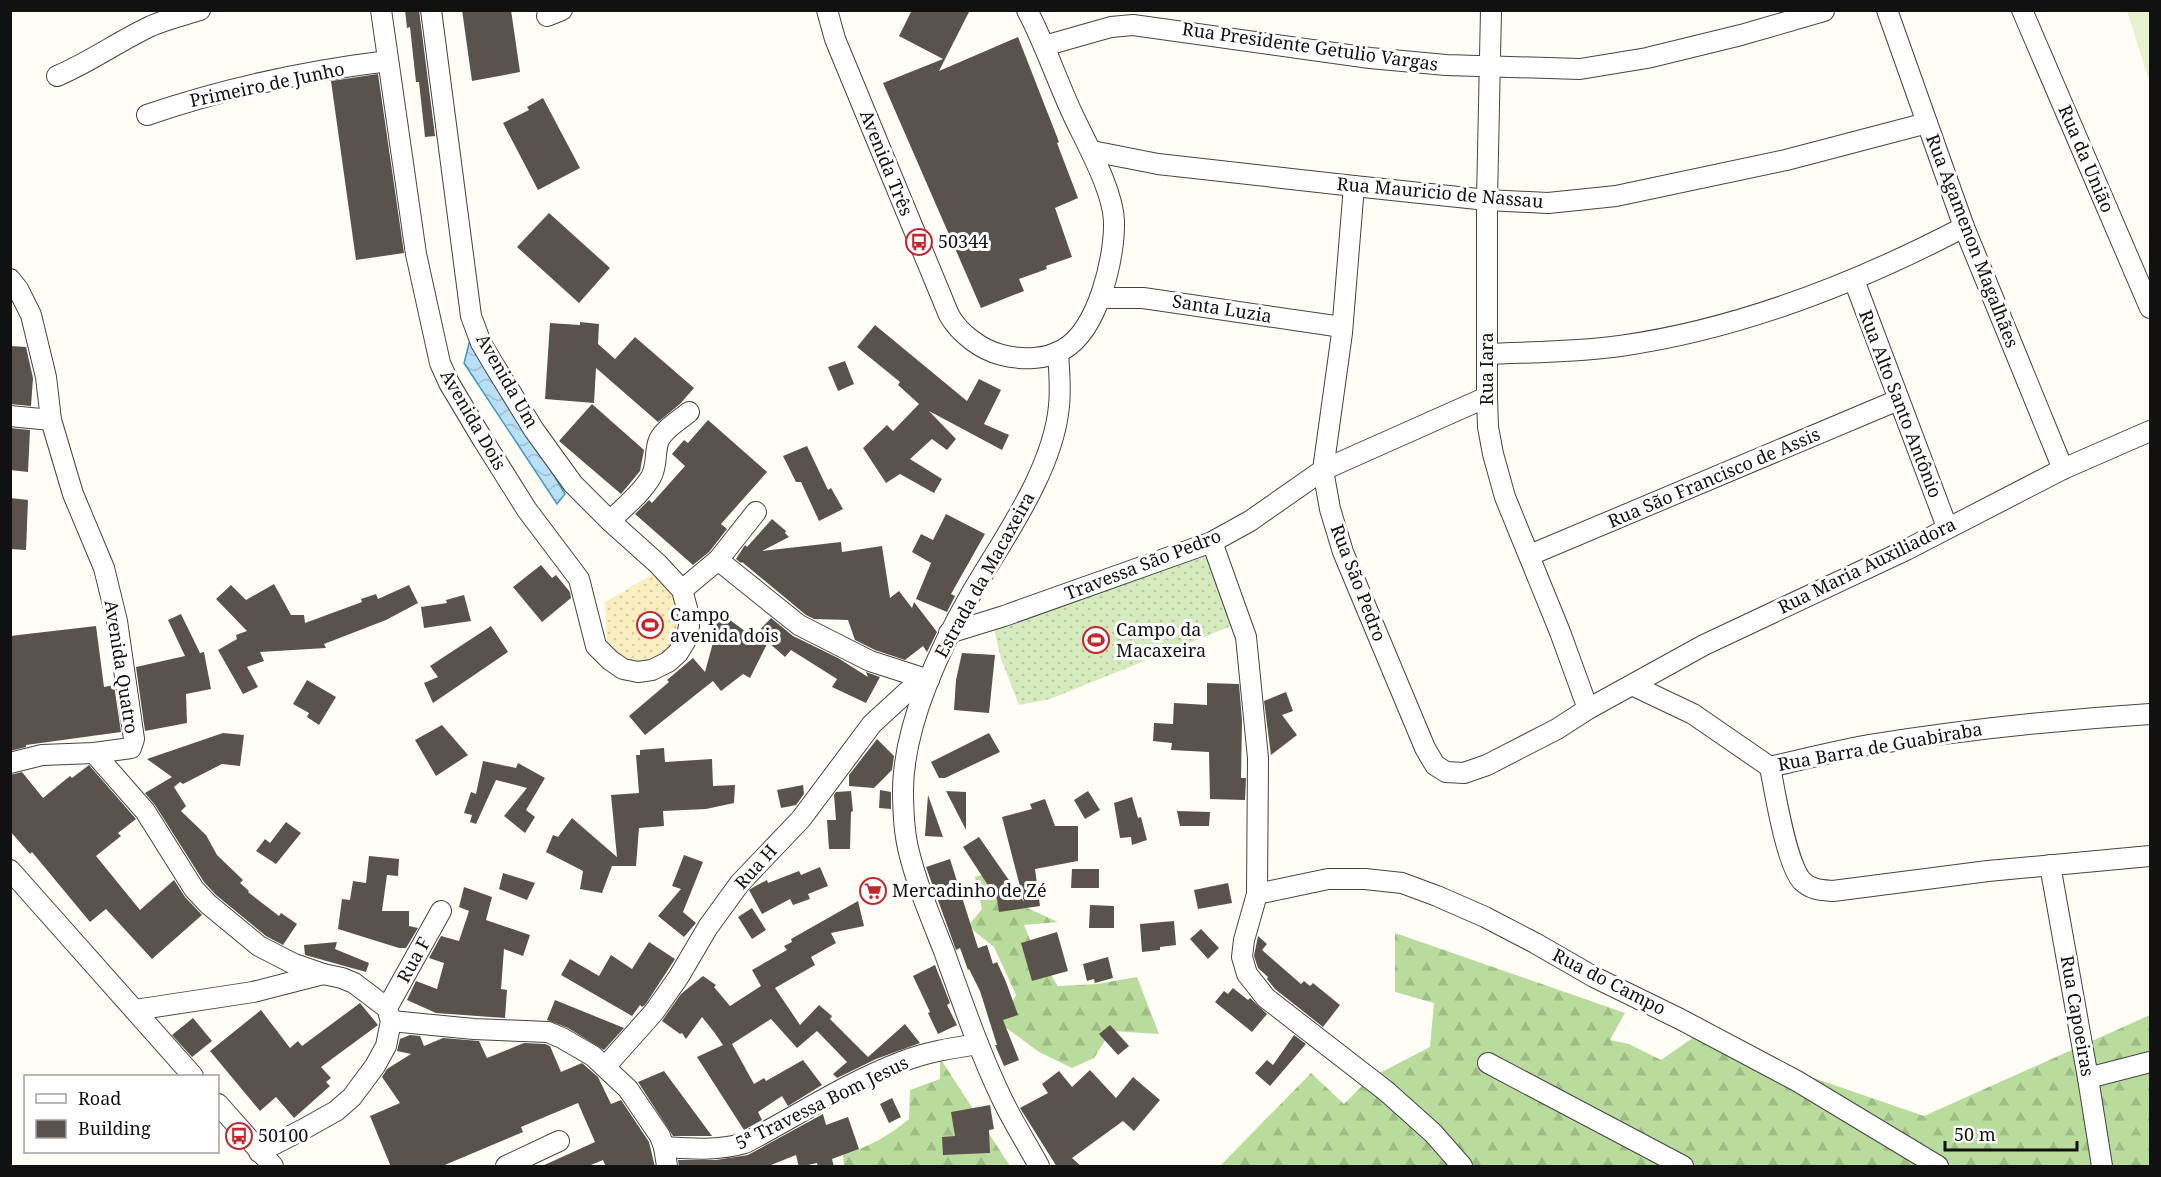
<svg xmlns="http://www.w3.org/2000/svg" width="2161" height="1177" font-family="'Noto Serif',serif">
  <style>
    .grass { fill: url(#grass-dots) }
    .forest { fill: url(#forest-firs) }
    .sand { fill: url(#sand-dots) }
    .pitch { fill: #e6f2cf }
    .water { fill: url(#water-waves); stroke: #3f96cf; stroke-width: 1.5 }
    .building { fill: #5a524d }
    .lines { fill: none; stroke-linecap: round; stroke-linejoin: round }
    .minor-casing { stroke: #444; stroke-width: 22 }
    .minor { stroke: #fff; stroke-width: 20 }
    .labels { text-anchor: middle; stroke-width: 6; stroke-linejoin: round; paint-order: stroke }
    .street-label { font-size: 18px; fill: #111; stroke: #fff }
    .poi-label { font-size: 18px; fill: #111; stroke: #fff; text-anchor: start }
  </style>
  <defs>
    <pattern id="grass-dots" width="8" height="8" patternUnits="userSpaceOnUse" patternTransform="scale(1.5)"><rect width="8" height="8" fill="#d5ebbd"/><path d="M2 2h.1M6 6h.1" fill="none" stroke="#b6c8a1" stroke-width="1.8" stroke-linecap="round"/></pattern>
    <pattern id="forest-firs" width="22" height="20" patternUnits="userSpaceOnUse" patternTransform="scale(1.5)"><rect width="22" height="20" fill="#b9dc9c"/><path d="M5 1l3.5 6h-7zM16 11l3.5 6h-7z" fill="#9ebc85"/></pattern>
    <pattern id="sand-dots" width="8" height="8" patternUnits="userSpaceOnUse" patternTransform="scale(1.5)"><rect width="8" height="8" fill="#fbeec1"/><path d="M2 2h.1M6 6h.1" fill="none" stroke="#d6cba5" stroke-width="1.8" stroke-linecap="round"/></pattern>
    <pattern id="water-waves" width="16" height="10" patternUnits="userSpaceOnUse" patternTransform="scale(1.5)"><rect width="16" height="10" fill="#b9e0f7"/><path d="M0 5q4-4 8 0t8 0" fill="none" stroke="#9ebfd3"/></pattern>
  </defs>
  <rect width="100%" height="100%" fill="#fffdf5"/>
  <path class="grass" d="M1210,544l31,78 -191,77 -31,6 -18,-46 -9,-39z"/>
  <g class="forest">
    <path d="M994,871l31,36 33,15 -34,3 10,24 24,37 39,-2 40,-7 22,57 -48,-3 -17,27 -22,10 -33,-16 -38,-28 15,-29 -22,-48 -26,-21 14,-17 -7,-32z"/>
    <path d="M1395,933l230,80 -15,27 19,4 32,16 33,-23 230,79 226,-101v151h-923l-6,-1 90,-92 33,31 26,-26 60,-31 4,-44 -39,-11z"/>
    <path d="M940,1058l70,108h-166l-1,-11c25,-8 46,-19 66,-36l1,-29 30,-11z"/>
  </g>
  <path class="sand" d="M655,573l29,25 11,33 -53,42 -28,-18 -7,-14 -2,-39z"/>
  <path class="pitch" d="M2127,11h23v72z"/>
  <path class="water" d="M471,336l94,158 -8,10 -93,-141z"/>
  <g class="building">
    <path d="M405,10h14l16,126 -10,1 -6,-55h-3l-6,-55 -3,1z"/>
    <path d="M462,10h49l9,62 -48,9z"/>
    <path d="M912,10h58l-31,61 79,-34 41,105 -2,1 21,55 -23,10 17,49 -26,9 1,3 -28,10 5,12 -43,17 -98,-225 60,-24 -44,-23z"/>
    <path d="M378,74l26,179 -48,7 -25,-179z"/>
    <path d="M543,98l37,70 -42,22 -35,-67 26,-13 -2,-3z"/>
    <path d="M549,213l61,55 -31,35 -62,-56z"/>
    <path d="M580,322l19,2 -1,20 17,15 20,-22 59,51 -14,16 -22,18 -62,-54 -2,35 -49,-4 5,-76 30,2z"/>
    <path d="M875,325l92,76 12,-22 22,11 -17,34 25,11 -7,15 -73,-39 27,28 -9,11 -15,-11 -22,20 32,20 -8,14 -34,-19 -14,9 -23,-35 24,-23 6,6 26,-27 -21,-19 2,-3 -43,-35z"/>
    <path d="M10,346l16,1 7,31 -2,28 -21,-2z"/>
    <path d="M845,361l9,23 -16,7 -10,-24z"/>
    <path d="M592,404l52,46 -4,21 -19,23 -62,-53z"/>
    <path d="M708,420l59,52 -46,52 6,5 -18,23 -16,13 -58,-51 14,-14 3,3 33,-37 -13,-12 12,-14 4,3z"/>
    <path d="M10,428l20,2 -2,42 -18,-2z"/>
    <path d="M807,446l21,44 3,-2 12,21 -24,12 -18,-39h-5l-13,-26z"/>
    <path d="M10,498l18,2 -2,50 -16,-1z"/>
    <path d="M946,514l39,20 -34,60 4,2 -8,16 -31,-13 15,-36 -19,-11 9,-18 12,6z"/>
    <path d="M772,519l14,12 -1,2 4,4 -27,14 79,-9 1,10 40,-6 8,52 9,-7 13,17 2,-6 23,30 -10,20 -4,-6 -18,14 -30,-10 -20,-10 -7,-20 -34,-1 -8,-4 -64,-53 -1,1 -5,-4 9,-14 2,2z"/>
    <path d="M541,565l11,13 4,-3 14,17 1,6 -29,24 -29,-35z"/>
    <path d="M274,584l17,31h13l1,8 57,-21 -1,-3 15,-5 2,5 31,-14 9,18 -32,17 -62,24 2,4 -66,4 4,9 -17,6 11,20 -15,7 -25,-44 19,-11 -1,-4 11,-4 -31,-32 15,-14 15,15z"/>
    <path d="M464,595l7,26 -47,7 -3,-21 26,-4 -1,-3z"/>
    <path d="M715,609l38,28 18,-19 22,18 45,22 30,19 -2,-5 14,5 -14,26 -34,-16 5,-8 -46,-29 -6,7 -17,-15 -18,36 -7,-4 -22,17 -8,-10 -68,54 -16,-19 40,-34 -2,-2 26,-22 12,14 12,-44 -11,-7z"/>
    <path d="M181,614l19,39 4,-1 7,37 -25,5 1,29 -42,8 -9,-64 49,-11 -17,-36z"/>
    <path d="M96,626l8,61 10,-2 7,47 -95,13v2l-16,4v-115z"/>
    <path d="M491,626l17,26 -75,51 -9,-20 14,-6 -8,-11z"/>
    <path d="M962,653l33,2 -6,58 -35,-3 2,-30z"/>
    <path d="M307,680l29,17 -17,28 -12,-8 2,-4 -16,-9z"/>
    <path d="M1207,683l32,1 3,37 -1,57h5l-1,22 -35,-1 -1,-47 -38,-2 1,-7 -19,-2 1,-18 19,1 1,-21 33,2z"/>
    <path d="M1286,692l7,19 -11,4 15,20 -26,20 -7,-54z"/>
    <path d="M442,725l26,30 -32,21 -21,-36z"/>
    <path d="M223,733l21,2 -4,31 -18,-2 -39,20 -3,-2 -6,5 12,19 -5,5 25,24 11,20 26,25 -3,3 9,8 -1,1 31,24 2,-3 16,11 -14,21 -17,-9 -50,-41 -12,-13 -49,-77 -10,-12 27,-16 -25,-18z"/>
    <path d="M989,733l11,19 -55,26h-6l-8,-16z"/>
    <path d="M877,739l17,17 -2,14 -18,18 -25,-2v-11z"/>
    <path d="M664,748l1,14 47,-3 1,27 22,-1 -1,18 -28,6 -43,2 1,15 -25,2 -3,38h-24l-10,27 -22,-4 3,-18 -37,-19 7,-17 5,2 14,-19 45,39 -6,-62 28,-2 -3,-38h4v-5z"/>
    <path d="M483,761l33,7 2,-5 27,15 -19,32 9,7 -10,16 -21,-17 23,-28 -31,-8 -20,44 -6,-2 2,-7 -8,-2 7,-21 5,2z"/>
    <path d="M89,765l47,54 -18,14 3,3 -25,20 44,54 34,-30 11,17 17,18 -50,44 -46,-50 -16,13 -58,-70 -2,2 -20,-23v-56l12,-3 21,26 27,-22 2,2z"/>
    <path d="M803,785l1,9 -8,11 -15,3 -4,-18z"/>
    <path d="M880,790l11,2v17l-12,-1z"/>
    <path d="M851,791l2,20 -2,1 -1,37h-21l-2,-29h9l-2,-25 2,-3z"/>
    <path d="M946,791l20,1v38z"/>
    <path d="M1088,791l12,19 -15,9 -11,-19z"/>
    <path d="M928,795l15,42 -18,-1z"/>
    <path d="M1132,797l6,21 3,-1 6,23 -15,5 -1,-8 -11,1 -6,-35z"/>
    <path d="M1045,799l10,27h23v35l-43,8 5,37 -41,6 -2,-13 -34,-52 16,-10 45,65 -22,-85 30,-8 -2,-5z"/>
    <path d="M1177,811l33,1 -1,14h-29z"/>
    <path d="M286,822l15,11 -25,31 -20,-13 9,-12 5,4z"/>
    <path d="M684,855l19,7 -20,50 13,11 -12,14 -26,-21 23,-27 -9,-3z"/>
    <path d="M369,856l30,3 -1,17 -11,-1 -5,36h27v15l9,2 -12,20h-7l-61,-19 4,-30 8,1 3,-19 13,2z"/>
    <path d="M950,859l28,89 9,-3 6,19 4,-2 9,20 12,33 -15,5 16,40 -15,6 -9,-21h2l-17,-54 -11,-22 -1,1 -8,-22 -4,2 -30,-83z"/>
    <path d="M820,867l8,19 -20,8 2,5 -17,6 -3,-6 -28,15 -13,-24 3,-2 15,-8 1,3 31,-12 2,4z"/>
    <path d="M1072,869h27v19h-28z"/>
    <path d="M503,873l32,10 -8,17 -28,-11z"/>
    <path d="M1228,883l4,20 -34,6 -4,-19z"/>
    <path d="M464,887l28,10 -6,23 44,15 -7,21 -19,-7 -3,40 6,1 -2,28 -69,-5 -29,-13 9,-19 21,8 7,-26 -15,-5 12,-22 18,5 10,-30 -10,-4z"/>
    <path d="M858,901l6,25 -33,7 5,10 -25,14 4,8 -40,23 25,37 19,-20 13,11 -2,3 38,38 37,-33 15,19 -44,16 -39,19 -4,-4 14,-12 -30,-31 -20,17 -26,-29 -39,25 22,40 10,-6 2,3 37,-21 19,25 -34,21 -6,-10 -24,16 4,8 -18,10 -47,-73 26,-12 -9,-13 -12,-15 -16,22 -4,-6 -2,1 -18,-13 19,-27 22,-18 13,9 -2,2 16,19 31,-20 -9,-16 35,-20 -3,-4 8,-4 -1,-3z"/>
    <path d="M1090,905l24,1v22h-25z"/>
    <path d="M752,908l14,22 -14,9 -14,-22z"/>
    <path d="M1174,921l2,24 -16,2v3l-18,2 -2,-28z"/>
    <path d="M1201,929l18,19 -11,11 -18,-20z"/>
    <path d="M1057,932l11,39 -36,10 -11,-38z"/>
    <path d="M1258,936l9,8 -5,6 39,34 3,-3 6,5 3,-3 27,22 -17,22 -48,-38 -8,-10 1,-2 -10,-9 -4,-12z"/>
    <path d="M337,942l-2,7 34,14 -3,9 -61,-17 -1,-10z"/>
    <path d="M649,942l26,17 -30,46 -3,2 -2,-2 -8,11 -71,-41 9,-16 29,17 12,-21 21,14z"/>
    <path d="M1108,957l5,21 -18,5 -1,-4 -7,2 -4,-17z"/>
    <path d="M935,965l15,38 -3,2 10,20 -19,9 -10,-21 2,-1 -17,-36z"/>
    <path d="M1233,988l15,12 2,-2 17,16 -15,18 -37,-30 9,-11 4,3z"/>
    <path d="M555,1000l69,28 -20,22 -36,-22 -21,-8z"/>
    <path d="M360,1003l18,22 -57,42 10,11 -5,4 4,4 -36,32 -18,-21 -16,14 -50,-60 51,-41 29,38 8,-7 4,5z"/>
    <path d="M193,1018l19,23 -20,16 -20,-22z"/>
    <path d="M1110,1025l19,21 -11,9 -19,-21z"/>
    <path d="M410,1035l10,1 4,10 19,-8 36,3 8,17 37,-15 21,1 5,2 11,26 21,-9 16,14 13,27 10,-4 28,42 6,25h-49l-3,-7 -17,7h-46l55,-25 -17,-39 -57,24 2,5 -83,35h-49l-21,-51 30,-13 -18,-26 5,-8 24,-15 -14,-3 3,-12z"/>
    <path d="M1294,1035l12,9 -36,42 -15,-13 12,-13 6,5z"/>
    <path d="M1090,1070l26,28 17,-21 27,23 -26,31 -11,-10 -51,37 10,9h-25l-37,-59 28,-15 -6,-9 17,-13 13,16z"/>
    <path d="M664,1071l48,65h-39l-35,-54z"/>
    <path d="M892,1098l9,19 -12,6 -9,-19z"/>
    <path d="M990,1105l4,24 -5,1 1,23 -47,2 -1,-18 13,-1 -4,-24z"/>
    <path d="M823,1114l3,11 22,-8 11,32 -27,10 2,8h-16l-1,-4 -18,4 -3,-12 -30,12h-87l-1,-7h38l32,-5z"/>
  </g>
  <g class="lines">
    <defs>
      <g id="minor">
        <path d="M381,10l35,244 24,109 9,20 34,57 44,70 52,69 17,67 14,14 13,9 15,3 14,-2 16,-8 10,-9 8,-13 3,-14 -1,-14 -6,-22 -24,-26 -48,-43 -37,-37 -39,-54 -40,-65 -13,-22 -10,-27 -40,-306"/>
        <path d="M827,10l8,29 114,276c10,18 32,35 53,40 20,5 44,5 62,-6 34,-20 51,-91 50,-128 -1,-31 -28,-78 -41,-106 -16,-34 -28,-71 -46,-105"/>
        <path d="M1491,10l-4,190v197l1,30 5,27 12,43 55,135 28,77"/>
        <path d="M1887,10l77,217 99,242"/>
        <path d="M2022,10l128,298"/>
        <path d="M547,16l15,-6"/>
        <path d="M1044,46l67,-19 22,-2 237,33 76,7 134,4 67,-11 94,-23 83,-24"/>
        <path d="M57,76c33,-14 62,-35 94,-50 16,-7 33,-11 49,-16"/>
        <path d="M147,115c78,-27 160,-44 241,-54"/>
        <path d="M1092,151l66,13 196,22 133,14 61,3 68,-7 170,-36 141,-37"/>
        <path d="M1354,186l-12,147 -19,137 7,39 13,43 82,196 10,17 11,7 18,1 23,-8 70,-36 31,-20 116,-64 202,-95 157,-81 87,-38"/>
        <path d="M10,279l8,10 13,26 15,62 5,43 22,74 31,74 13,53 17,118 -3,9 -37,5 -52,2 -32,8"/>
        <path d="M1854,280l93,247"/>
        <path d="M1101,298h42l199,29"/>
        <path d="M1487,354c43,-2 92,-2 133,-8 120,-17 237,-63 344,-119"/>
        <path d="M10,416l41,4"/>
        <path d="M610,521c14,-14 31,-27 41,-44 7,-13 3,-25 8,-37 5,-11 21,-20 30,-28"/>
        <path d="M1212,542l34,95 12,121 -1,136 -13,46 -2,17 5,17 19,24 120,93 47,42 29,33"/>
        <path d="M1530,555l368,-155"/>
        <path d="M718,560l81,65 71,36 59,19"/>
        <path d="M682,590l36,-30 38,-48"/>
        <path d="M949,633l55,-17 208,-74 38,-21 73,-51 164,-73"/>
        <path d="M1632,685l61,29 77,53c33,-8 66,-16 99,-22 93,-15 187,-25 281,-31"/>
        <path d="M94,753l51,58 49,78 14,15 51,42 35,18 29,10"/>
        <path d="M1770,767c5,25 16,96 32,114 9,9 19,9 31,10l155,-20 162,-15"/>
        <path d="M2050,865l38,213 14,88"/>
        <path d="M10,870l183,206"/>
        <path d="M1257,894l71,-15h37l37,4 35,13 48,21 50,26 59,34 86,42 117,62 141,85"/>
        <path d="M387,1008l54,-97"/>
        <path d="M135,1010l118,-18 70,-18 19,4 12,5 33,25 4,13 -5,25 -11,20 -23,31 -16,14 -34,19 -43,22"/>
        <path d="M391,1021l83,8 74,3 14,6 31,18 35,33 32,47 4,11 3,19"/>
        <path d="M1488,1063l195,103"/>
        <path d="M605,1067l49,-55 24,-34 30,-51 32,-44 61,-64 71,-95 49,-45"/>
        <path d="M2088,1078l62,-16"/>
        <path d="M218,1104l55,62"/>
        <path d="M664,1147c28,2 54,4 81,-4 52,-27 101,-60 156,-81 25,-10 51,-14 77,-18"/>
        <path d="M506,1166l53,-25"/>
        <path d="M1039,1166c-12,-22 -26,-44 -37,-67 -23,-48 -40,-98 -58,-148 -13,-33 -28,-68 -36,-103 -4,-18 -5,-40 -5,-59 1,-65 36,-139 68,-195 32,-55 82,-123 88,-188 2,-18 0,-36 -1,-54"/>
      </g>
    </defs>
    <use href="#minor" class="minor-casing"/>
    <use href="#minor" class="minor"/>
  </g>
  <defs>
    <symbol id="bus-ring" viewBox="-11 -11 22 22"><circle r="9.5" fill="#fff" stroke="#c4262e" stroke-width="1.5"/><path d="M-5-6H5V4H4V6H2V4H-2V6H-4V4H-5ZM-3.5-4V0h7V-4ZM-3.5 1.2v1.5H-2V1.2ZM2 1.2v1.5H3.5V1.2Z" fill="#c4262e"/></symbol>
    <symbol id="stadium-ring" viewBox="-11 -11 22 22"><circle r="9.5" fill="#fff" stroke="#c4262e" stroke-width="1.5"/><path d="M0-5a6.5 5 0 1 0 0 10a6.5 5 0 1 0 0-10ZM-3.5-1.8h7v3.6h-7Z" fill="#c4262e"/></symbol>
    <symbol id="supermarket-ring" viewBox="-11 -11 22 22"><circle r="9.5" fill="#fff" stroke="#c4262e" stroke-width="1.5"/><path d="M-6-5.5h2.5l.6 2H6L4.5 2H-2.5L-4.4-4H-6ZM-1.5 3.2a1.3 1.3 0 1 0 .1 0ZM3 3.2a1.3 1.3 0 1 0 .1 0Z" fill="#c4262e"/></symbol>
  </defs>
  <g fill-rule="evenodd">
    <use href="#bus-ring" x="904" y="227" width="30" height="30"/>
    <use href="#stadium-ring" x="635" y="610" width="30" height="30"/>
    <use href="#stadium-ring" x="1081" y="625" width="30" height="30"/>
    <use href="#supermarket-ring" x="858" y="876" width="30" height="30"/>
    <use href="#bus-ring" x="224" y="1121" width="30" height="30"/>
  </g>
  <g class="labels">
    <g class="street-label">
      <text transform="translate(1310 47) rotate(8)" y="6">Rua Presidente Getulio Vargas</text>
      <text transform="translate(267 85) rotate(-12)" y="6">Primeiro de Junho</text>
      <text transform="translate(2086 159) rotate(67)" y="6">Rua da União</text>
      <text transform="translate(886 163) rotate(68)" y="6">Avenida Três</text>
      <text transform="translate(1440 193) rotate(5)" y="6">Rua Mauricio de Nassau</text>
      <text transform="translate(1972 241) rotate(69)" y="6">Rua Agamenon Magalhães</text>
      <text transform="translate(1222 309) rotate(9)" y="6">Santa Luzia</text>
      <text transform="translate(1487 369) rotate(-90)" y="6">Rua Iara</text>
      <text transform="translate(507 381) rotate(60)" y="6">Avenida Um</text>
      <text transform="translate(1900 404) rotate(69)" y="6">Rua Alto Santo Antônio</text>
      <text transform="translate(473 420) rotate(60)" y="6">Avenida Dois</text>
      <text transform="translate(1714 478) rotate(-23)" y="6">Rua São Francisco de Assis</text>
      <text transform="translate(1143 565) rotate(-21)" y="6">Travessa São Pedro</text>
      <text transform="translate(1867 566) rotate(-26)" y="6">Rua Maria Auxiliadora</text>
      <text transform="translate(985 575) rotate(-61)" y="6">Estrada da Macaxeira</text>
      <text transform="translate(1358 583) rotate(69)" y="6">Rua São Pedro</text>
      <text transform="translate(121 667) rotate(81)" y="6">Avenida Quatro</text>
      <text transform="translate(1880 747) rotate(-10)" y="6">Rua Barra de Guabiraba</text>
      <text transform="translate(756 867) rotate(-48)" y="6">Rua H</text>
      <text transform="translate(414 960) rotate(-61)" y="6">Rua F</text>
      <text transform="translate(1609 982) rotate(27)" y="6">Rua do Campo</text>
      <text transform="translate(2077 1016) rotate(80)" y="6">Rua Capoeiras</text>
      <text transform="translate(822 1103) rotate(-26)" y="6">5ª Travessa Bom Jesus</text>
    </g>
    <g class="poi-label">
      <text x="938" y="248">50344</text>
      <text x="670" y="621">Campo<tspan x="670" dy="21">avenida dois</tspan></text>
      <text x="1116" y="636">Campo da<tspan x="1116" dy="21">Macaxeira</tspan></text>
      <text x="892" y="897">Mercadinho de Zé</text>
      <text x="258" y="1142">50100</text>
    </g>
  </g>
  <rect width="2161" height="1177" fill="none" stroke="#111111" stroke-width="24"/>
  <rect x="24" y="1075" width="195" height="78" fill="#ffffff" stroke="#a0a0a0" stroke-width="1.5"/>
  <rect x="36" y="1094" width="30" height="9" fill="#ffffff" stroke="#a0a0a0" stroke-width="1.5"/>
  <text x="78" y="1105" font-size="18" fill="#111111">Road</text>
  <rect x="36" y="1120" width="30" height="18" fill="#5a524d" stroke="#a0a0a0" stroke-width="1.5"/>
  <text x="78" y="1135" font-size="18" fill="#111111">Building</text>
  <path d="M1945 1141v9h132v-9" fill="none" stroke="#111111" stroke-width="3"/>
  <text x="1954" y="1141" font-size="18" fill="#111111" stroke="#ffffff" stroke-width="4.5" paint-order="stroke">50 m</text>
</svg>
